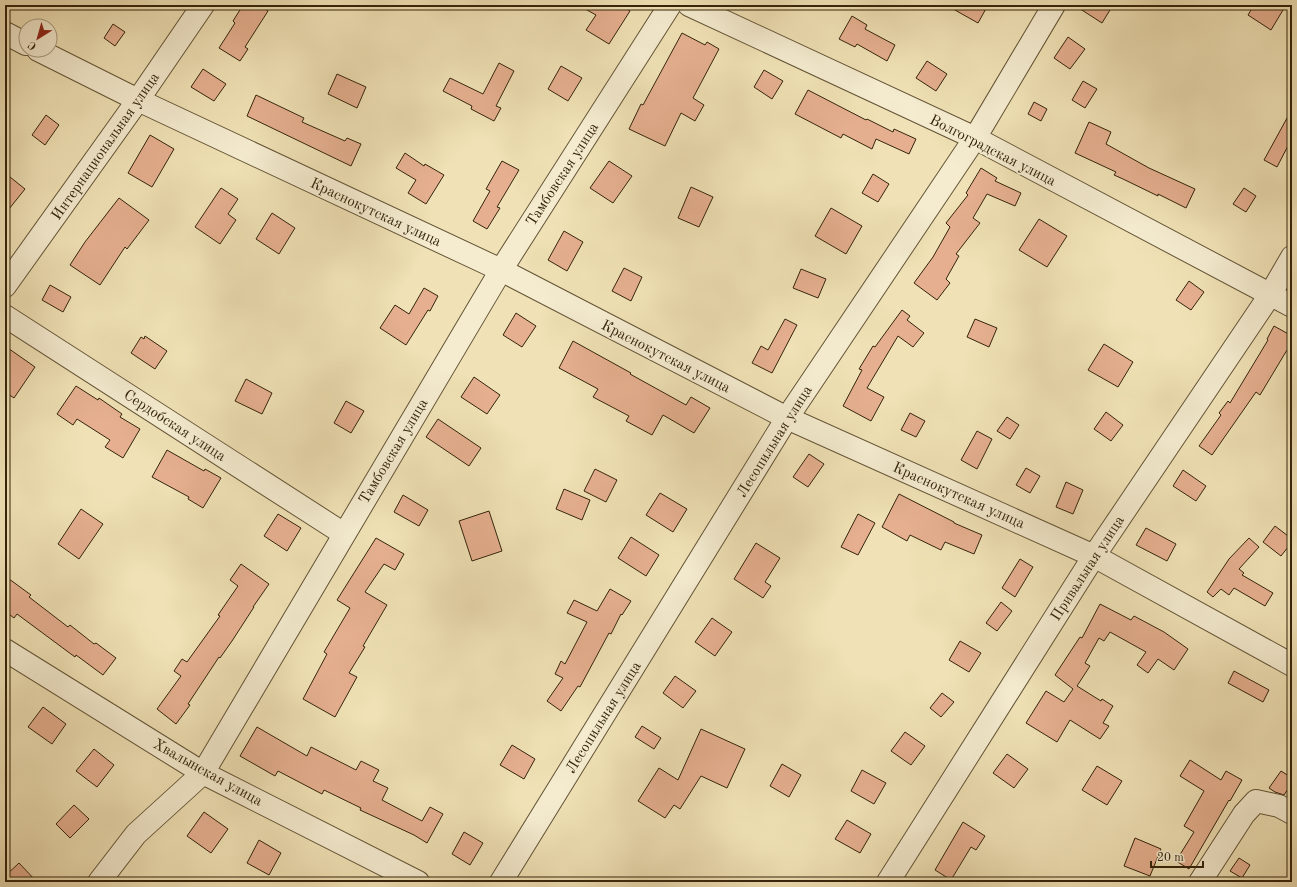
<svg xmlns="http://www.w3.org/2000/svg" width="1297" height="887" font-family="'Old Standard TT',serif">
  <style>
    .building { fill: #e6b090; stroke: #34240b }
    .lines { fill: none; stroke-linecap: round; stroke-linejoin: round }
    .minor-casing { stroke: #635436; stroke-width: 24 }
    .minor { stroke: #f5ecd0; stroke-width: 22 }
    .labels { text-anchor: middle; stroke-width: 3.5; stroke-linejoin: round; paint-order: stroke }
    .street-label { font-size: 15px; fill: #34240b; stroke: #f5ecd0 }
  </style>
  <rect width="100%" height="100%" fill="#f0e2b6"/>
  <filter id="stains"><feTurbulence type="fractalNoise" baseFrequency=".005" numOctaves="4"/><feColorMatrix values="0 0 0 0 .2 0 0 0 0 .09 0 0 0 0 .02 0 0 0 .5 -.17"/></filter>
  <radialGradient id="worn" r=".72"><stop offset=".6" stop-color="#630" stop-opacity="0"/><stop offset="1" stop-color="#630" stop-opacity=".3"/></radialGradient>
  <g class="building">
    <path d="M243,5h17l8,6 -23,36 3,2 -8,12 -21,-13 16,-25 -2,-2z"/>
    <path d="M578,5h42l10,6 -21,33 -23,-14 10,-15z"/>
    <path d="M946,5h42l-10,18z"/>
    <path d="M1074,5h39l-11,18z"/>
    <path d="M1254,5h32l-15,25 -23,-15z"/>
    <path d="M852,16l15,9 -2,4 30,16 -8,16 -30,-17 -2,3 -16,-8z"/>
    <path d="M113,24l12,8 -10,14 -11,-8z"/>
    <path d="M682,33l23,12 2,-3 12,7 -26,49 11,7 -9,16 -14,-8 -16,33 -36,-17 12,-25 2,1z"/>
    <path d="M1068,37l17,12 -15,20 -16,-11z"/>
    <path d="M927,61l20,13 -11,17 -20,-13z"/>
    <path d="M499,63l15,8 -18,35 5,2 -7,13 -23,-12 1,-3 -29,-15 7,-13 33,16z"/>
    <path d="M561,66l21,12 -14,23 -20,-12z"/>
    <path d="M203,69l23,15 -12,17 -23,-14z"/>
    <path d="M764,70l19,11 -11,18 -18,-12z"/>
    <path d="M337,74l29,13 -9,21 -29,-14z"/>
    <path d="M1083,81l14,8 -12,19 -13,-8z"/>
    <path d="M808,90l58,30 1,-1 26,13 1,-3 22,10 -7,15 -33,-15 -4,10 -29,-15 -2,4 -46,-24z"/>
    <path d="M256,95l48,23 -2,4 43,19 2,-3 14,6 -10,22 -104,-50z"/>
    <path d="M1034,102l13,7 -6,12 -13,-7z"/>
    <path d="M1292,109v29l-15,29 -13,-7z"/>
    <path d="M46,115l13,10 -14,20 -13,-10z"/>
    <path d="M1089,122l22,10 -5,12 43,24 46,21 -9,19 -28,-14v2l-35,-17 -9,-4 2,-3 -41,-19z"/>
    <path d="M150,135l24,14 -22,38 -24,-14z"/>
    <path d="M405,153l19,13 1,-2 19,11 -18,29 -18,-11 8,-13 -20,-12z"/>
    <path d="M502,161l17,9 -22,37 3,1 -13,21 -14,-8 17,-30 -4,-2z"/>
    <path d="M609,161l23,15 -19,27 -23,-15z"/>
    <path d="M981,168l16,10 -2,3 26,12 -6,13 -28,-12 -14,24 7,5 -24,31 3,2 -13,23 4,4 -13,17 -23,-17 19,-26 17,-30 -4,-4 22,-28 -2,-2z"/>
    <path d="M5,173l20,16 -20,25z"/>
    <path d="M873,174l16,10 -11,18 -16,-9z"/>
    <path d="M691,187l22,10 -14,30 -21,-9z"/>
    <path d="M221,188l17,11 -10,15 8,6 -16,24 -25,-17z"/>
    <path d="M1244,188l12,8 -10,16 -13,-8z"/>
    <path d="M119,198l30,22 -22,29 -2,-2 -25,38 -30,-20 15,-23z"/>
    <path d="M831,208l31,18 -16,28 -31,-18z"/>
    <path d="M272,213l23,15 -16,26 -23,-15z"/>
    <path d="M1039,219l28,17 -20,31 -28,-17z"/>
    <path d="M564,231l19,11 -16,29 -19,-11z"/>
    <path d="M624,268l18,9 -11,24 -19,-10z"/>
    <path d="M801,269l25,10 -8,19 -25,-10z"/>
    <path d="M1189,281l15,11 -13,18 -15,-10z"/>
    <path d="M50,285l21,12 -8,15 -21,-12z"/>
    <path d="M424,288l14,8 -8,15 -2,-1 -22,35 -26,-17 15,-23 14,9z"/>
    <path d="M902,310l8,6 -3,4 17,13 -11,14 -15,-11 -31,52 17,9 -13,24 -28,-15 19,-36 -3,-1 14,-23 2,1z"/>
    <path d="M516,313l20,13 -14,21 -19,-12z"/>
    <path d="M785,319l12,6 -25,48 -20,-10 9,-17 7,4z"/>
    <path d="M975,319l22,9 -8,19 -22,-10z"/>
    <path d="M1274,326l18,10v17l-5,-3 -27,45 -4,-3 -44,63 -13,-9 22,-31 -2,-2 9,-12 2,2 38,-63 -1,-1z"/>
    <path d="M145,336l22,15 -12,18 -24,-16 10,-16 3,2z"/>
    <path d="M573,341l58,32 -1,1 56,31 5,-8 19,11 -16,25 -31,-18 -11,20 -26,-14 3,-5 -36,-19 5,-8 -39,-21z"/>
    <path d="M1104,344l29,18 -15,25 -30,-17z"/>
    <path d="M5,346l30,21 -21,31 -9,-6z"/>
    <path d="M474,377l26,18 -13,19 -26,-17z"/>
    <path d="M246,379l26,14 -10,21 -27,-13z"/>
    <path d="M76,386l22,14 1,-2 23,16 -2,3 20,12 -17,29 -18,-11 5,-7 -33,-21 -4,6 -16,-11z"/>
    <path d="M346,401l18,10 -13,22 -17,-10z"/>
    <path d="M1106,412l17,13 -12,16 -17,-12z"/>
    <path d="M910,413l15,8 -9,16 -15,-7z"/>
    <path d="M1007,417l12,8 -9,14 -13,-8z"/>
    <path d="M438,419l43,29 -12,18 -43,-29z"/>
    <path d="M977,431l15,8 -15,30 -16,-9z"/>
    <path d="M167,450l37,21 1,-2 16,9 -18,30 -15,-9 1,-2 -37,-20z"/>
    <path d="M809,454l15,10 -16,23 -15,-10z"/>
    <path d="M1026,468l14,8 -10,17 -14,-8z"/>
    <path d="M595,469l22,11 -11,22 -22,-11z"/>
    <path d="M1183,470l23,16 -10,15 -23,-15z"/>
    <path d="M1066,482l17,8 -10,24 -17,-7z"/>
    <path d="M564,489l26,11 -8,20 -26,-11z"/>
    <path d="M660,493l27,16 -14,23 -27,-17z"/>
    <path d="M899,494l55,28v1l28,12 -8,19 -29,-12 -4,8 -31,-15 -3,6 -25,-14z"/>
    <path d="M403,495l25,15 -9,16 -25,-14z"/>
    <path d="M81,509l22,15 -24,35 -21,-15z"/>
    <path d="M489,511l13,40 -30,10 -13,-40z"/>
    <path d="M278,514l23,14 -14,23 -23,-15z"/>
    <path d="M858,514l17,9 -17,32 -17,-8z"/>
    <path d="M1275,526l17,13v3l-11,14 -18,-14z"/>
    <path d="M1146,528l30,16 -9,17 -31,-16z"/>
    <path d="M631,537l28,18 -13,21 -28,-18z"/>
    <path d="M376,538l28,16 -9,16 -11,-6 -19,28 22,13 -24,41 2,1 -16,26 8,4 -22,40 -32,-18 24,-45 -3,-2 26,-44 -13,-8z"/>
    <path d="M1249,538l10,9 -20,22 5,4 -2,2 31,18 -8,13 -31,-18 -5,7 -8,-6 -8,8 -6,-5 22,-33z"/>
    <path d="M756,543l24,15 -15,24 6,4 -8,12 -29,-19z"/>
    <path d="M1020,559l13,8 -18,30 -13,-9z"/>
    <path d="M241,564l28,20 -16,23h1l-22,34 -12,17 -1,-1 -31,47 2,1 -14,19 -19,-15 24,-33 -7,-5 8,-12 5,3 33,-46 -2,-1 20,-29 -8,-6z"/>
    <path d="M5,576l26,19 -2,2 39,30 2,-2 24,19 2,-1 20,15 -13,17 -27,-20 -1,2 -58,-43 -3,4 -9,-7z"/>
    <path d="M610,589l21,12 -9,14 -1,-1 -10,20 -2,-1 -29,54 -2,-1 -17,25 -14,-10 16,-23 -8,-4 6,-13 4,3 22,-42 -20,-9 7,-13 23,11z"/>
    <path d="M1001,602l11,9 -15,20 -11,-8z"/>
    <path d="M1100,604l31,16 3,-4 30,16 24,17 -14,21 -16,-11 -10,14 -11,-8 9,-13 -36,-20 -6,9 -5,-3 -14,25 5,3 -13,20 24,15 1,-2 11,7 -10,17 6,3 -9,13 -30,-19 -13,22 -31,-19 20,-32 18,11 9,-13 -18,-14 25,-38 2,1z"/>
    <path d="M712,618l20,14 -17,24 -20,-14z"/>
    <path d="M960,641l21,12 -12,19 -20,-12z"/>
    <path d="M1234,671l35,19 -6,12 -35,-19z"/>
    <path d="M675,676l21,15 -13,17 -20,-15z"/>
    <path d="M942,693l12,9 -13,15 -11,-9z"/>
    <path d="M43,707l23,17 -14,20 -24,-17z"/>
    <path d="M642,726l19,12 -7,11 -19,-12z"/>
    <path d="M257,727l50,29 4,-9 45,23 5,-9 18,9 -6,11 15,7 -6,12 40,21 8,-14 13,7 -16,29 -13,-8 -54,-25 1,-2 -37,-18 -2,4 -44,-23 -3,5 -35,-20z"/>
    <path d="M701,729l44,20 -18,39 -26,-12 -21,33 -6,-4 -9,13 -27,-17 21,-33 19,12z"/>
    <path d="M905,732l20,14 -14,19 -20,-14z"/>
    <path d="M512,745l23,14 -11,20 -24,-14z"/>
    <path d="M94,749l20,16 -17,22 -21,-16z"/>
    <path d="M1007,754l21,15 -14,19 -21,-15z"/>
    <path d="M1190,760l31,20 5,-9 16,9 -12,21 -1,-1 -40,69 -13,-8 18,-29 -10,-6 20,-35 -24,-15z"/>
    <path d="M782,764l19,11 -12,22 -19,-11z"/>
    <path d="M1097,766l25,15 -15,24 -25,-15z"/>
    <path d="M862,770l24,13 -12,21 -23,-13z"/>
    <path d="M1281,771l11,7v5l-8,12 -9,-3 -6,-4z"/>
    <path d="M74,805l15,14 -19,19 -14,-14z"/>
    <path d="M204,812l24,17 -17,24 -24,-17z"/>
    <path d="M847,820l24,14 -11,19 -25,-14z"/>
    <path d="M963,822l22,14 -9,14 -5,-3 -20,33 -16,-10z"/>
    <path d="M464,832l19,11 -13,22 -18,-11z"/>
    <path d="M1135,838l26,11 -11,27 -26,-10z"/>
    <path d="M259,840l22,13 -12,22 -22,-12z"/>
    <path d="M1239,858l11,7 -8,13 -12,-7z"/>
    <path d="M19,863l18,19h-32v-6z"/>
  </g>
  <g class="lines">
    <defs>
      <g id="minor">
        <path d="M689,5l286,133 317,168"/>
        <path d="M5,33l21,11"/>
        <path d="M38,50l100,50 363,170 286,148 307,138 198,109"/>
        <path d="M5,286l133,-186 65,-95"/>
        <path d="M5,316l339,218"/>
        <path d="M5,650l198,123 215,109"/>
        <path d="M99,882l37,-48 67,-61 298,-503 169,-265"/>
        <path d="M501,882l286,-464 188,-280 79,-133"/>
        <path d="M888,882l206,-326 176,-261 22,-38"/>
        <path d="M1200,882l44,-68 12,-13 23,5 13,7"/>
      </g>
    </defs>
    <use href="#minor" class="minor-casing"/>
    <use href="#minor" class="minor"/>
  </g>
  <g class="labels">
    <g class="street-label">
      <text transform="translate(105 146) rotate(-55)" y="5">Интернациональная улица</text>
      <text transform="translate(993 150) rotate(27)" y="5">Волгоградская улица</text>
      <text transform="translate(562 174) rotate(-57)" y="5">Тамбовская улица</text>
      <text transform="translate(376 212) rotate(25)" y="5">Краснокутская улица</text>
      <text transform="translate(666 356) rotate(27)" y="5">Краснокутская улица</text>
      <text transform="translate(175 425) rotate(33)" y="5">Сердобская улица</text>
      <text transform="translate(774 441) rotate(-58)" y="5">Лесопильная улица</text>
      <text transform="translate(393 451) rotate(-59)" y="5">Тамбовская улица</text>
      <text transform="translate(959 495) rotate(24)" y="5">Краснокутская улица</text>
      <text transform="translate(1087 568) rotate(-57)" y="5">Привальная улица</text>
      <text transform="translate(603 717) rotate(-58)" y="5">Лесопильная улица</text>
      <text transform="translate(208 772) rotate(29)" y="5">Хвалынская улица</text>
    </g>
  </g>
  <rect width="1297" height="887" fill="none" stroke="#f0e2b6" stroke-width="20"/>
  <rect x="6" y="6" width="1285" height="875" fill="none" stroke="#34240b" stroke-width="2"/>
  <rect x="10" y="10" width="1277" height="867" fill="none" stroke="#34240b"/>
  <g transform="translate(38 38) rotate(217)"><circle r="19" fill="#f5ecd0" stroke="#a89c81"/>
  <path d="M0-3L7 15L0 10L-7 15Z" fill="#8f2418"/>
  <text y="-6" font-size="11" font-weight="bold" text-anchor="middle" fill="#34240b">С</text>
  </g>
  <path d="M1151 861v6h52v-6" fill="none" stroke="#34240b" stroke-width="2"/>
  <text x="1157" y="861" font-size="12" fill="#34240b" stroke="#f5ecd0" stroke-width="3" paint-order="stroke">20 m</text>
  <rect width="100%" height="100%" filter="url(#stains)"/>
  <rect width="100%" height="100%" fill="url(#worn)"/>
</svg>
